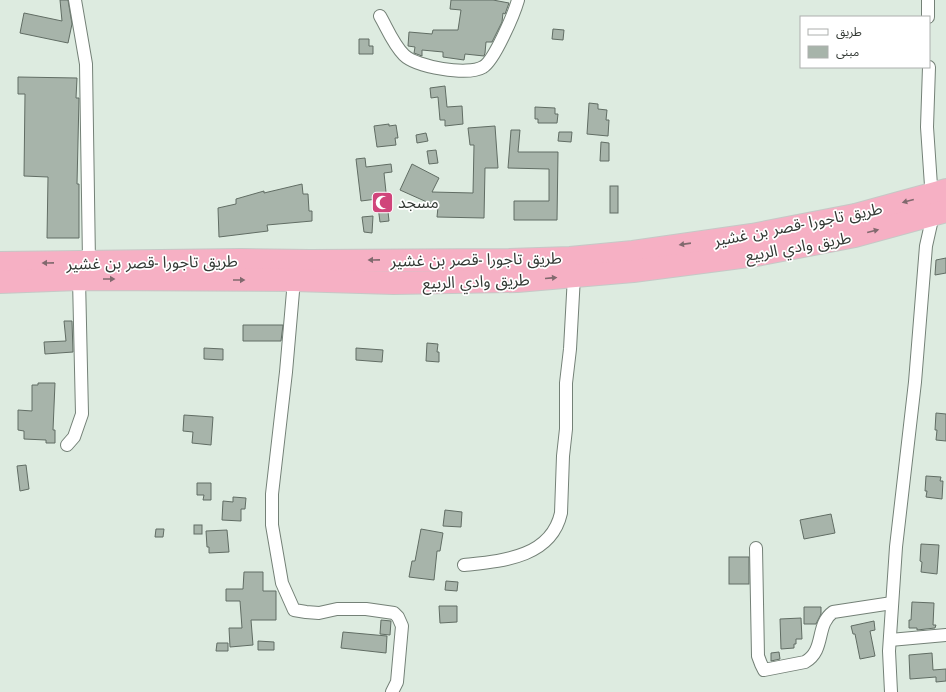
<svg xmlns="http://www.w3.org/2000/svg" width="946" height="692" font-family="Jost,'Noto Sans Arabic',sans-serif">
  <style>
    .building { fill: #a7b4aa; stroke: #616d64 }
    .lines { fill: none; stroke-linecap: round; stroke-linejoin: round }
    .street-casing { stroke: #748177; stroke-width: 14 }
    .highway-casing { stroke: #c6c8c6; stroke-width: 24 }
    .street { stroke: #fff; stroke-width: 12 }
    .highway { stroke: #f6b0c4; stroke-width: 22 }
    .oneway { fill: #81696e }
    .labels { text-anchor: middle; stroke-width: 3.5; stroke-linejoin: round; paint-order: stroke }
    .poi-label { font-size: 16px; fill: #333934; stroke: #fff; text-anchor: start }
    .street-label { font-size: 16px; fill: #333934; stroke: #fff }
  </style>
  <rect width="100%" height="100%" fill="#ddebe0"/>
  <g class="building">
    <path d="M60,0h8l4,24 -4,19 -48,-10 4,-20 38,8z"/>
    <path d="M451,0h42l16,3 -4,11 -2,-1 -1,9 -10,20h-6l-1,11 -1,3 -19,-2 -1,6 -21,-3v-5l-21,-2v6l-8,-3 1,-6 -7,-1 1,-14 23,2 1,-4h25l3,-20 -11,-1z"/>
    <path d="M553,29l11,1 -1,10 -11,-1z"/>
    <path d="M359,39h10v7h4v8h-14z"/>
    <path d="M18,77l59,1 -1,20h3l-2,86h2v54h-32l1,-61 -24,-1 1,-82h-7z"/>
    <path d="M445,86l2,21 15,-1 1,18 -18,2v-6h-5l-2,-23 -7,1 -1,-10z"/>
    <path d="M589,103l9,1v5l9,1 -1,10h3l-1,16 -21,-2z"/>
    <path d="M535,107l20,1v6h3l-1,9h-19v-4h-3z"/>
    <path d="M389,124v2l7,-1 2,13h-3l1,7 -19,2 -3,-21z"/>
    <path d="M495,126l3,42h-13l-1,50 -47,-1 1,-10 -38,-17 12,-26 27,14 -7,14 41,1 1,-48h-4l-2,-17z"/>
    <path d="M511,130h9l-2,22h40l-1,68h-43v-19h35v-32l-41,-1z"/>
    <path d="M559,132h13l-1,10 -13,-1z"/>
    <path d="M426,133l2,8 -11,2 -1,-8z"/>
    <path d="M601,142l8,1v18h-9z"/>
    <path d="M436,150l2,13 -9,1 -2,-13z"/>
    <path d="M365,158l1,9 25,-3 1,8 -8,1 5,48 -9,1 -3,-23 -16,2 -5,-42z"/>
    <path d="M302,184l1,10h5l1,17h3v10l-45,4 1,6 -49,6 -1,-29 18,-4v-5l28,-8v2z"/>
    <rect x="610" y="186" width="8" height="27"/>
    <path d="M373,216l-1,17 -8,-1 -2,-15z"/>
    <path d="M946,258v15l-11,2 1,-15z"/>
    <path d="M64,321h8l1,31 -28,2 -1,-12 22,-1z"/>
    <path d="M243,325h40l-2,16h-38z"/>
    <path d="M427,343l11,1 -1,8h2v10l-13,-1z"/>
    <path d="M204,348l19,1v11l-19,-1z"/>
    <path d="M356,348l27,2 -1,12 -26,-2z"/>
    <path d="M38,383h17l-2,47h2v13h-9v-3l-22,-1v-8l-6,-1v-20l14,1v-26h6z"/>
    <path d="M936,413l10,1v27l-10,-1 1,-10h-2z"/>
    <path d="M184,415l29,2 -2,28 -19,-2 1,-11 -10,-1z"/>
    <path d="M26,465l3,24 -9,2 -3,-25z"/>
    <path d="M926,476l15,1 -1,4h3l-1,18 -16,-2 1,-6h-2z"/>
    <path d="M197,483h14v17h-8l1,-5h-7z"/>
    <path d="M233,497l13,1 -1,11h-4v12l-19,-1 1,-19 10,1z"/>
    <path d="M445,510l17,2 -1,15 -18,-1z"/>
    <path d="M831,514l4,19 -31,6 -4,-19z"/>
    <rect x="194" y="525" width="8" height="9"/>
    <path d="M156,529h8l-1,8h-8z"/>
    <path d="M421,529l22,4 -3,18h-3l-3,29 -25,-3 3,-16h3z"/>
    <path d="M227,530l2,22 -20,1v-6h-2l-1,-16z"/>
    <path d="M921,544l18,1 -2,29 -16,-2 1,-10 -2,-1z"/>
    <rect x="729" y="557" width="20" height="27"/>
    <path d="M244,572h19v19h13v29h-25l2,25 -23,2 -1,-19h13l-2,-27h-14v-12h17z"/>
    <path d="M446,581l12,1 -1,9 -12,-1z"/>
    <path d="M912,602l22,1 -1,22h3l-1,3 -18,2v-2h-8v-8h2z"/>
    <path d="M439,606h18v16l-17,1z"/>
    <path d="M804,607h17v7l-5,10h-12z"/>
    <path d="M801,618l1,21h-6v5h-2v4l-13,1 -1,-30z"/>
    <path d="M381,620l10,1 -1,14 -10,-1z"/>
    <path d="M874,621l1,9 -5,1 5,25 -15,3 -5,-25h-2l-2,-8z"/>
    <path d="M343,632l44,4 -1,17 -45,-5z"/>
    <path d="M258,641l16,1v8h-16z"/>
    <path d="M217,643h11v8h-12z"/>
    <path d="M779,652l1,7 -9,2v-8z"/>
    <path d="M932,653l1,17 13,-1v12l-10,1v-5l-26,2 -1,-24z"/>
  </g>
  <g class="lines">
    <defs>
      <g id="street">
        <path d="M75,0l11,64 3,198"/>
        <path d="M928,0v17"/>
        <path d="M380,16c7,12 13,28 24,39 12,12 64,21 79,12 11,-6 31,-53 35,-67"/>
        <path d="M294,280l-8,92 -14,122v31l10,58 12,27 12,2 13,1 18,-4h29l28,4 4,4 4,9 -5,56 -5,10"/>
        <path d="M67,445l7,-8 8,-23 -3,-135"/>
        <path d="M756,548l2,108 3,8 3,6 41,-8c21,-12 10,-37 28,-50l59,-9"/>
        <path d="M464,565c37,-4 87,-7 97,-52l2,-57 3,-27v-46l4,-34 4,-73"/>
        <path d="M890,640l56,-5"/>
        <path d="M891,692l-2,-41 7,-104 19,-165 11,-136 7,-31 -6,-88 2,-60"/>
      </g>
      <g id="highway">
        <path d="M0,263l241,-3 69,1 199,-1 61,-2 63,-6 119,-17 103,-20 91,-25"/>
        <path d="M0,282l79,-3 215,1 100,3 123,-2 116,-10 123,-16 99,-19 91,-25"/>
      </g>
    </defs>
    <use href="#street" class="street-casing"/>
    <use href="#highway" class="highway-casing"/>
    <use href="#street" class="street"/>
    <use href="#highway" class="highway"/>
  </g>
  <defs><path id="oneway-solid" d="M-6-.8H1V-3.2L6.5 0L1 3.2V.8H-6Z"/></defs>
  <g class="oneway">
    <use href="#oneway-solid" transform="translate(908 201) rotate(165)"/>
    <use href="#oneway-solid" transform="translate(873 231) rotate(-14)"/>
    <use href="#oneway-solid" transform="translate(685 244) rotate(172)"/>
    <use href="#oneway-solid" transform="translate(374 260) rotate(179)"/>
    <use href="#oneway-solid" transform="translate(48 263) rotate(179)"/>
    <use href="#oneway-solid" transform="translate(551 278) rotate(-5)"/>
    <use href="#oneway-solid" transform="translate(109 279)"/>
    <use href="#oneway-solid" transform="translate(239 280)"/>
  </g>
  <defs>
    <symbol id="mosque-square" viewBox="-11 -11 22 22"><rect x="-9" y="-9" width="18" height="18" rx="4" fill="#d0457b" stroke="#fff"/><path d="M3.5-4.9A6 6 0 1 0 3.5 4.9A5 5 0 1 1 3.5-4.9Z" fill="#fff"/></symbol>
  </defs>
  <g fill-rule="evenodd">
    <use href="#mosque-square" x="370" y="190" width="25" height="25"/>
  </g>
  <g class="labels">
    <g class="poi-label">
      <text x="398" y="208">مسجد</text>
    </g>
    <g class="street-label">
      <text transform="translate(798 224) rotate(-11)" y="6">طريق تاجورا -قصر بن غشير</text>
      <text transform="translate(798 246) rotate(-10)" y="6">طريق وادي الربيع</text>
      <text transform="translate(476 259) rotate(-1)" y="6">طريق تاجورا -قصر بن غشير</text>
      <text transform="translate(152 262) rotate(-1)" y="6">طريق تاجورا -قصر بن غشير</text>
      <text transform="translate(476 281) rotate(-2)" y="6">طريق وادي الربيع</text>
    </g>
  </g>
  <rect x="800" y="16" width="130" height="52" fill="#ffffff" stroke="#adb0ae"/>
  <rect x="808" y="29" width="20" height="6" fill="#ffffff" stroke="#adb0ae"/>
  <text x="836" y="36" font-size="12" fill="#333934">طريق</text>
  <rect x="808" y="46" width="20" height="12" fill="#a7b4aa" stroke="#adb0ae"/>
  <text x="836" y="56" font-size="12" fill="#333934">مبنى</text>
</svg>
